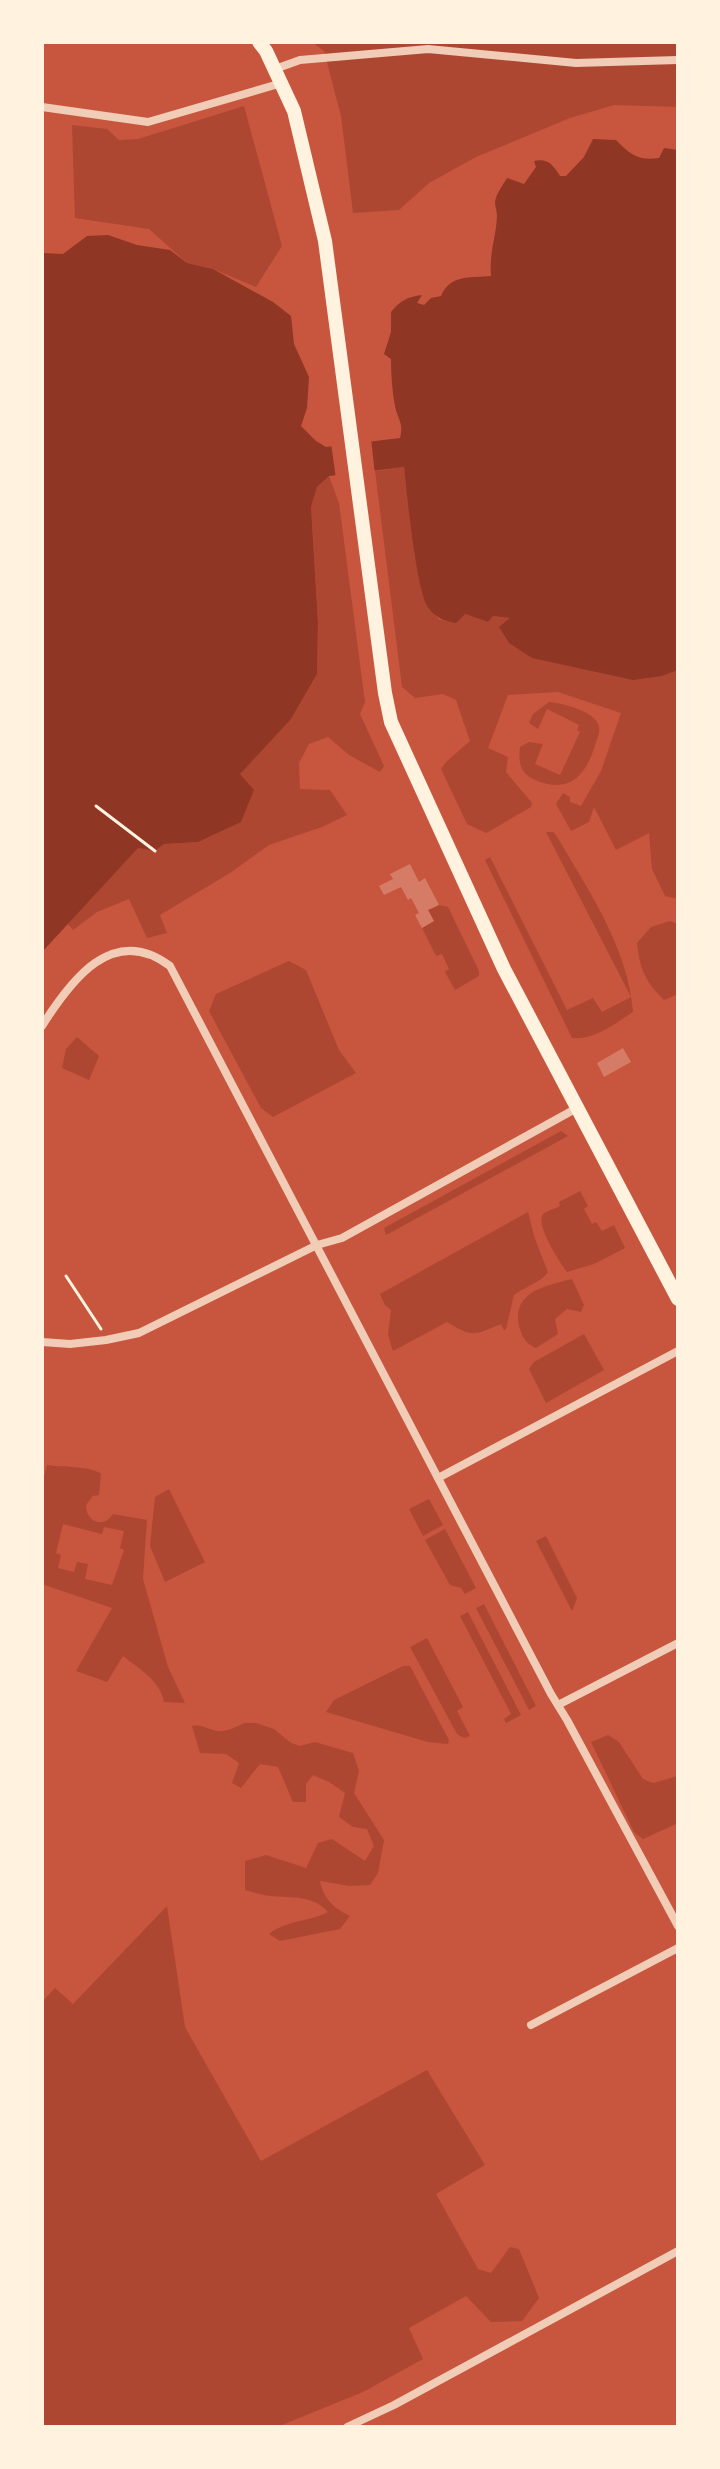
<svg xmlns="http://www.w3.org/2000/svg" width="720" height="2469" font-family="'Noto Serif',serif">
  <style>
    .green { fill: #ae4732; fill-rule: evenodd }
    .water { fill: #8f3625 }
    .pier { fill: #c8553d }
    .building { fill: #d67c66 }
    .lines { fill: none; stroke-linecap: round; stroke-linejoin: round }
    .path { stroke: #fff3e0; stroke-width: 3 }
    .minor { stroke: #f1ccb7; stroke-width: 8 }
    .primary { stroke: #fff3e0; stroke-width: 14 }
  </style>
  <rect width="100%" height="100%" fill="#c8553d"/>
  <g class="green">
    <path d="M312,42h366v65l-64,-2 -44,13 -94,39 -47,26 -30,27 -46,3 -12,-97 -17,-65z"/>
    <path d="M244,106l38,140 -26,41 -43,-18 -26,-6 -38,-34 -74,-11 -3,-93 35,4 12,11 19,-1z"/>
    <path d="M404,467l11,90 12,50 13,13 25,-6 23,8 5,-6 18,2 -11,9 162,49 16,-6v229l-13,-3 -13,-27 -3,-36 -33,17 -22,-43 -5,15 -18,9 -15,-27 7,-11 7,4v5l11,4 20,-35 20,-58 -63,-21 -50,3 -20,53 20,9 -2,15 26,31 -1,4 -45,26 -19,-9 -26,-55 5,-7 24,-21 -14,-41 -13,-6 -28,4 -13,-11 -27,-216z"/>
    <path d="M329,476l10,27 26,199 -5,12 24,52 -4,6 -31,-17 -21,-18 -19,7 -10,19 1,26 30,1 17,25 -25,12 -53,18 -39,28 -70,42 7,18 -20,5 -18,-39 -32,13 -24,18 -6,-7 71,-75 17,3 9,-7 34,-2 41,-68 52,-55 26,-45 1,-51 -7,-116 6,-20z"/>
    <path d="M549,702c13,1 44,9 49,22 3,7 0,12 -2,18 -9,33 -27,54 -63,37 -13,-6 -15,-18 -13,-32l9,-5 14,2 -8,20 25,11 20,-43 -3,-2 2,-5 -32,-16 -9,20 -9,-6 4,-9z"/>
    <path d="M546,832h7l3,3c32,55 72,112 77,177 -19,12 -38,28 -61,26l-87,-178 5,-3 77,153 26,-12 9,14 29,-15z"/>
    <path d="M439,905l9,2 31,64v5l-24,14 -10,-18 4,-3 -7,-15 -6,2 -14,-28 11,-7 -5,-11z"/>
    <path d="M670,921l8,3v70l-14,6c-19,-19 -24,-30 -27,-57l14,-16z"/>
    <path d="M289,961l17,9 33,80 17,23 -83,44 -12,-9 -52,-97 7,-17z"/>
    <path d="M77,1037l22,19 -10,24 -27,-12 4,-19z"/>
    <path d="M561,1131l7,5 -182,99 -2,-7z"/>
    <path d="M580,1191l8,15 -4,3 8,15 4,-2 6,9 12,-6 11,23 -31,16 -27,8c-7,-9 -30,-45 -25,-56 2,-5 13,-7 18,-10l-1,-4z"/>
    <path d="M528,1212l7,27 13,33c-5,9 -25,16 -34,23l-8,34 -2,1 -3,-6c-27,11 -28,14 -54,-2l-54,29 -5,-16 3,-25 -6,-5 -5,-11z"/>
    <path d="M572,1279l12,26 -3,7 -14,-3 -12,10 3,15 -22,14c-9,-4 -13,-9 -16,-19 -10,-36 23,-43 52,-50z"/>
    <path d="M584,1334l20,36 -58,33 -17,-34 5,-7z"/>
    <path d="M47,1465c14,2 45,1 54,9l-2,21 -6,1 -7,9c0,17 17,24 27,9l34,6 -4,59 25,88 17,36 -21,-1c-4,-22 -25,-33 -41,-46l-16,26 -31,-11 36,-63 -70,-24v-100zM63,1524l39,10 2,-7 20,4 -4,17 4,2 -12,35 -27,-6 3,-15 -11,-2 -3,10 -16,-4 3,-13 -5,-2z"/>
    <path d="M169,1489l36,73 -40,20 -15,-36 5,-49z"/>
    <path d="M429,1499l14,26 -20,11 -14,-27z"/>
    <path d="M445,1529l31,59 -11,6 -4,-6 -11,-3 -25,-45z"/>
    <path d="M546,1536l31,62 -5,13 -36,-70z"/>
    <path d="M484,1604l52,102 -7,4 -53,-102z"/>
    <path d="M468,1612l53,103 -15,8 -2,-4 7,-5 -51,-98z"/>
    <path d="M427,1638l36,69 -6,4 13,25 -6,2 -7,-4 -47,-87z"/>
    <path d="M403,1666h7l39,74 -1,4 -20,-2 -102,-30 8,-12z"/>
    <path d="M244,1723h12l18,6 17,14 9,3 15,-4 38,11 6,18 -5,22 30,47 -6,33 -8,12 -21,1 -29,-5c4,19 14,27 30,35l-10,13 -60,12 -11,-7c17,-14 40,-12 59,-22 -15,-17 -36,-14 -57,-16 -9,-1 -18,-4 -26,-6v-29l21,-6 40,13 12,-25 14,-4 33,22 9,-15 -7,-17 -14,-2 -14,-10 6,-24 -16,-11 -16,-7 -7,9v18h-13l-15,-35 -18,-3 -19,24 -9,-5 7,-20 -13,-9 -26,-1 -8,-27c11,-2 16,4 26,5 9,1 18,-4 26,-8z"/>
    <path d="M608,1735l11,7 24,37 10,4 25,-7v47l-35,16 -9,-7 -43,-90z"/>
    <path d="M167,1906l18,121 76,134 166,-91 58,95 -49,29 42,75 13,4 19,-26 9,2 20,49 -17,23 -31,1 -25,-26 -57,32 14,31 -60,33 -86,35h-235v-425l13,-14 18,16z"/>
  </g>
  <path class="water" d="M593,139l23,1c15,15 22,21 43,18l5,-10 14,2v520l-16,6 -29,4 -101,-22 -23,-15 -10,-16 11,-9 -17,-2 -5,6 -23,-8 -9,9c-11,-2 -20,-5 -27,-14 -13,-16 -22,-116 -25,-142l-75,9 -12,11 -6,20 7,116 -1,51 -26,45 -51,55 14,16 -13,32 -43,20 -34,2 -9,7 -17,-3 -96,104v-699l21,1 24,-18 21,-1 29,10 33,5 17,13 26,6 60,33 18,14 3,28 15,33 -2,31 -6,18 15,15 10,6 74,-9c4,-16 -2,-17 -5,-32 -3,-16 -4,-31 -4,-47l-7,-5 7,-22v-20c9,-11 16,-15 31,-17l-5,8 7,2 7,-7 10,-2c9,-22 30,-18 50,-20 -2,-23 5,-38 6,-60 0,-5 -2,-9 -2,-14 1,-8 8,-17 12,-24l17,6 12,-17 -2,-6c14,-3 19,4 26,15h6l18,-19z"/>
  <path class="pier" d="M371,438l4,37 -39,4 -5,-36z"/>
  <g class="building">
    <path d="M410,864l9,18 6,-4 14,27 -11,5 6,11 -12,7 -7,-13 4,-2 -8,-15 -3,2 -7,-13 -17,8 -5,-9 14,-7 -3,-5z"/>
    <path d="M623,1048l8,14 -27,15 -7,-14z"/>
  </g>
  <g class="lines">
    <g class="path">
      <path d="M96,806l59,45"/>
      <path d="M66,1276l35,53"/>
    </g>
    <g class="minor">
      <path d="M275,69l25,-9 128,-11 148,14 102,-3"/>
      <path d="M42,107l106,15 134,-39"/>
      <path d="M42,1026c29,-46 71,-103 128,-60l381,728 16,26 111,206"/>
      <path d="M42,1342l28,2 36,-4 33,-7 178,-88 25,-7 235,-130"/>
      <path d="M438,1478l240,-127"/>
      <path d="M558,1705l120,-62"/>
      <path d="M531,2025l147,-77"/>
      <path d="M347,2427l47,-22 284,-154"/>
    </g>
    <path class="primary" d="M259,42l7,9 28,60 31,130 60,452 6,29 113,247 174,330"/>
  </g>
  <rect width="720" height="2469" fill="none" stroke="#fff3e0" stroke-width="88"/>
</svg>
